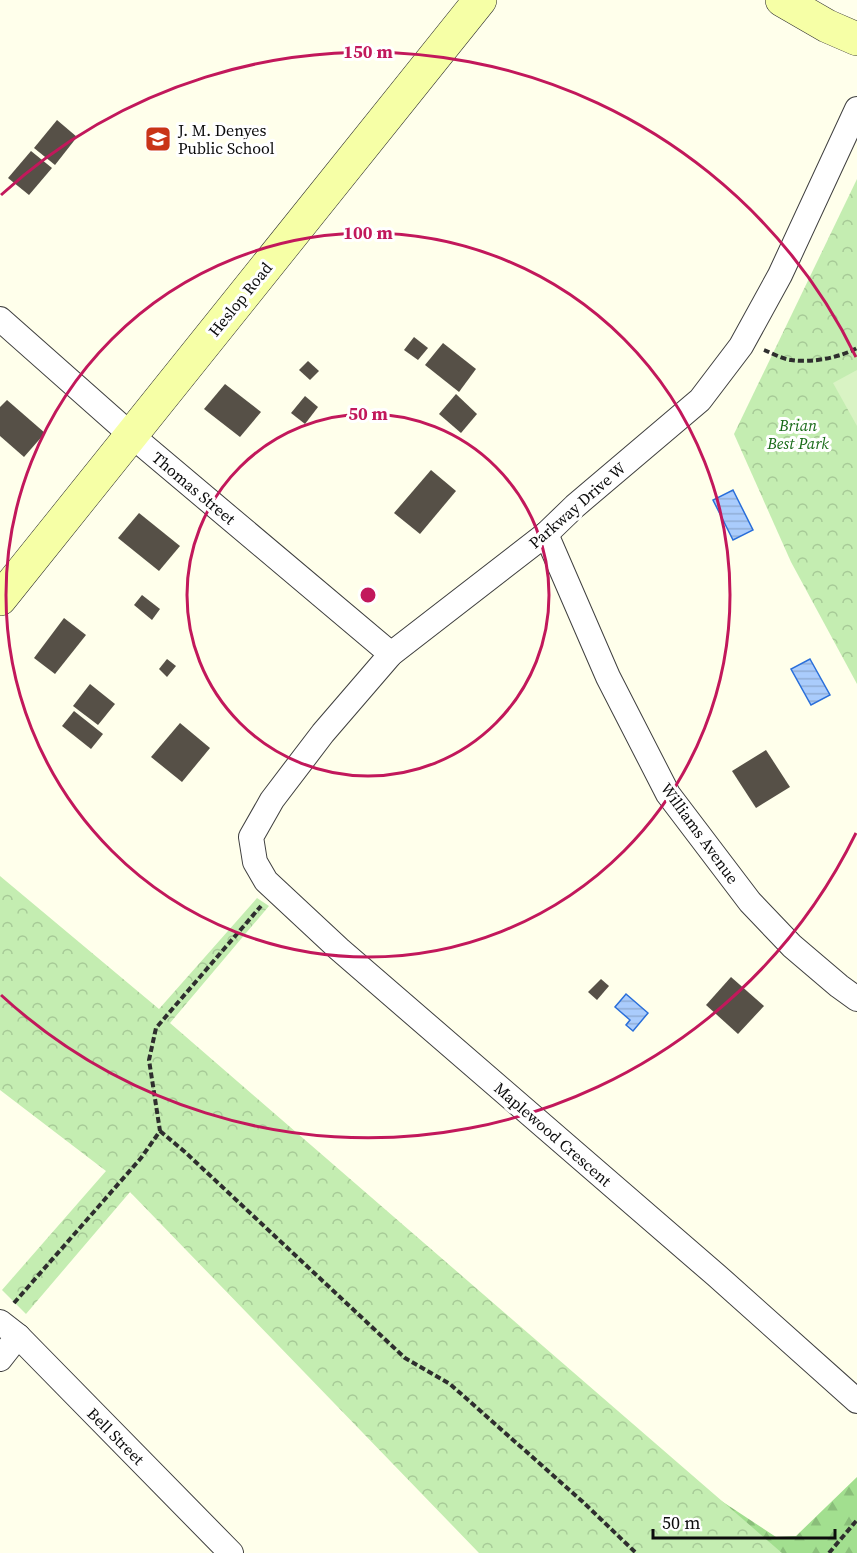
<svg xmlns="http://www.w3.org/2000/svg" width="857" height="1553" font-family="'Source Serif 4',serif">
  <style>
    .forest { fill: url(#forest-firs) }
    .park { fill: url(#park-crowns) }
    .pitch { fill: #d9f3c4 }
    .water { fill: url(#water-rules); stroke: #2a6fda; stroke-width: 1.5 }
    .building { fill: #565047 }
    .lines { fill: none; stroke-linecap: round; stroke-linejoin: round }
    .street-casing { stroke: #3f3f3f; stroke-width: 26 }
    .secondary-casing { stroke: #2e2e2e; stroke-width: 34 }
    .path { stroke: #2e2e2e; stroke-width: 4; stroke-dasharray: 6 3; stroke-linecap: butt }
    .street { stroke: #fff; stroke-width: 24 }
    .secondary { stroke: #f6ffa6; stroke-width: 33 }
    .ring { fill: none; stroke: #c2185b; stroke-width: 3 }
    .labels { text-anchor: middle; stroke-width: 6; stroke-linejoin: round; paint-order: stroke }
    .poi-label { font-size: 16px; fill: #0c0c0c; stroke: #fff; text-anchor: start }
    .street-label { font-size: 16px; fill: #0c0c0c; stroke: #fff }
    .park-label { font-size: 16px; font-style: italic; fill: #176a17; stroke: #fff }
    .centre { fill: #c2185b; stroke: #fff; stroke-width: 3 }
    .ring-label { font-size: 18px; text-anchor: middle; font-weight: bold; fill: #c2185b; stroke: #fff; stroke-width: 6; stroke-linejoin: round; paint-order: stroke }
  </style>
  <defs>
    <pattern id="forest-firs" width="22" height="20" patternUnits="userSpaceOnUse" patternTransform="scale(1.5)"><rect width="22" height="20" fill="#a2df8f"/><path d="M5 1l3.5 6h-7zM16 11l3.5 6h-7z" fill="#8abe7a"/></pattern>
    <pattern id="park-crowns" width="20" height="18" patternUnits="userSpaceOnUse" patternTransform="scale(1.5)"><rect width="20" height="18" fill="#c4edb1"/><path d="M2 6a3 3 0 1 1 6 0M12 15a3 3 0 1 1 6 0" fill="none" stroke="#a7ca97"/></pattern>
    <pattern id="water-rules" width="6" height="5" patternUnits="userSpaceOnUse" patternTransform="scale(1.5)"><rect width="6" height="5" fill="#aaccfc"/><path d="M0 2.5h6" fill="none" stroke="#91aed7"/></pattern>
  </defs>
  <rect width="100%" height="100%" fill="#ffffeb"/>
  <path class="forest" d="M679,1473l97,64 20,-1 61,-59v76h-129z"/>
  <g class="park">
    <path d="M857,179v505l-66,-122 -57,-128z"/>
    <path d="M0,876l159,133 98,-111 12,8 -99,117 612,530h-303l-349,-361 -104,122 -24,-24 104,-119 -106,-81z"/>
  </g>
  <path class="pitch" d="M857,370v56l-24,-43z"/>
  <g class="water">
    <path d="M733,490l20,40 -20,10 -20,-40z"/>
    <path d="M810,659l20,36 -19,10 -20,-36z"/>
    <path d="M626,994l22,19 -15,18 -7,-6 4,-5 -15,-13z"/>
  </g>
  <g class="building">
    <path d="M57,120l20,17 -22,28 -21,-17z"/>
    <path d="M31,151l21,17 -23,27 -21,-17z"/>
    <path d="M414,337l14,11 -10,12 -14,-10z"/>
    <path d="M443,343l33,26 -17,23 -34,-27z"/>
    <path d="M308,361l11,10 -9,9 -11,-10z"/>
    <path d="M225,384l36,28 -21,25 -36,-28z"/>
    <path d="M456,394l21,20 -16,19 -22,-19z"/>
    <path d="M305,396l13,11 -13,17 -14,-11z"/>
    <path d="M7,400l38,33 -21,24 -24,-21v-29z"/>
    <path d="M431,470l25,21 -36,43 -26,-21z"/>
    <path d="M139,513l41,33 -21,25 -41,-33z"/>
    <path d="M142,595l18,14 -8,11 -18,-15z"/>
    <path d="M64,618l22,17 -31,39 -21,-16z"/>
    <path d="M167,659l9,7 -9,11 -8,-8z"/>
    <path d="M90,684l25,20 -17,21 -25,-19z"/>
    <path d="M74,711l29,23 -12,15 -29,-23z"/>
    <path d="M180,723l30,25 -28,34 -31,-25z"/>
    <path d="M766,750l24,37 -34,21 -24,-37z"/>
    <path d="M731,977l33,29 -26,28 -32,-29z"/>
    <path d="M601,979l8,7 -12,14 -9,-8z"/>
  </g>
  <g class="lines">
    <defs>
      <g id="street">
        <path d="M857,109l-77,166 -39,71 -41,54 -125,106 -29,28 -155,120 -68,79 -51,67 -21,37 4,25 11,19 73,68 377,326 141,126"/>
        <path d="M0,319l131,116 260,219"/>
        <path d="M546,534l62,143 60,117 82,108 42,44 47,40 18,13"/>
        <path d="M0,1322l18,14 213,217"/>
        <path d="M0,1359l18,-23"/>
      </g>
      <g id="secondary">
        <path d="M782,0l45,26 30,13"/>
        <path d="M0,599l480,-599"/>
      </g>
    </defs>
    <use href="#street" class="street-casing"/>
    <use href="#secondary" class="secondary-casing"/>
    <g class="path">
      <path d="M764,350c8,3 18,9 27,10 20,3 48,-2 66,-12"/>
      <path d="M160,1131l25,21 220,206 45,26 133,118 53,51"/>
      <path d="M14,1303l127,-145 19,-27 -11,-71 7,-32 105,-122"/>
      <path d="M829,1553l28,-33"/>
    </g>
    <use href="#street" class="street"/>
    <use href="#secondary" class="secondary"/>
  </g>
  <g class="ring">
    <circle cx="368" cy="595" r="181"/>
    <circle cx="368" cy="595" r="362"/>
    <path d="M856 833A543 543 0 0 1 1 995M1 195A543 543 0 0 1 856 357"/>
  </g>
  <defs>
    <symbol id="school-square" viewBox="-11 -11 22 22"><rect x="-9" y="-9" width="18" height="18" rx="4" fill="#c93417" stroke="#fff"/><path d="M0-5L7-2L0 1L-7-2ZM-4 1L0 2.5L4 1V4Q0 6-4 4Z" fill="#fff"/></symbol>
  </defs>
  <g fill-rule="evenodd">
    <use href="#school-square" x="143" y="124" width="30" height="30"/>
  </g>
  <g class="labels">
    <g class="poi-label">
      <text x="178" y="136">J. M. Denyes<tspan x="178" dy="18">Public School</tspan></text>
    </g>
    <g class="street-label">
      <text transform="translate(240 299) rotate(-51)" y="6">Heslop Road</text>
      <text transform="translate(194 488) rotate(40)" y="6">Thomas Street</text>
      <text transform="translate(577 505) rotate(-41)" y="6">Parkway Drive W</text>
      <text transform="translate(700 833) rotate(54)" y="6">Williams Avenue</text>
      <text transform="translate(553 1134) rotate(41)" y="6">Maplewood Crescent</text>
      <text transform="translate(116 1436) rotate(45)" y="6">Bell Street</text>
    </g>
    <g class="park-label">
      <text x="798" y="431">Brian<tspan x="798" dy="18">Best Park</tspan></text>
    </g>
  </g>
  <circle cx="368" cy="595" r="9" class="centre"/>
  <g class="ring-label">
    <text x="368" y="58">150 m</text>
    <text x="368" y="239">100 m</text>
    <text x="368" y="420">50 m</text>
  </g>
  <path d="M653 1529v9h182v-9" fill="none" stroke="#0c0c0c" stroke-width="3"/>
  <text x="662" y="1529" font-size="18" fill="#0c0c0c" stroke="#ffffff" stroke-width="4.5" paint-order="stroke">50 m</text>
</svg>
